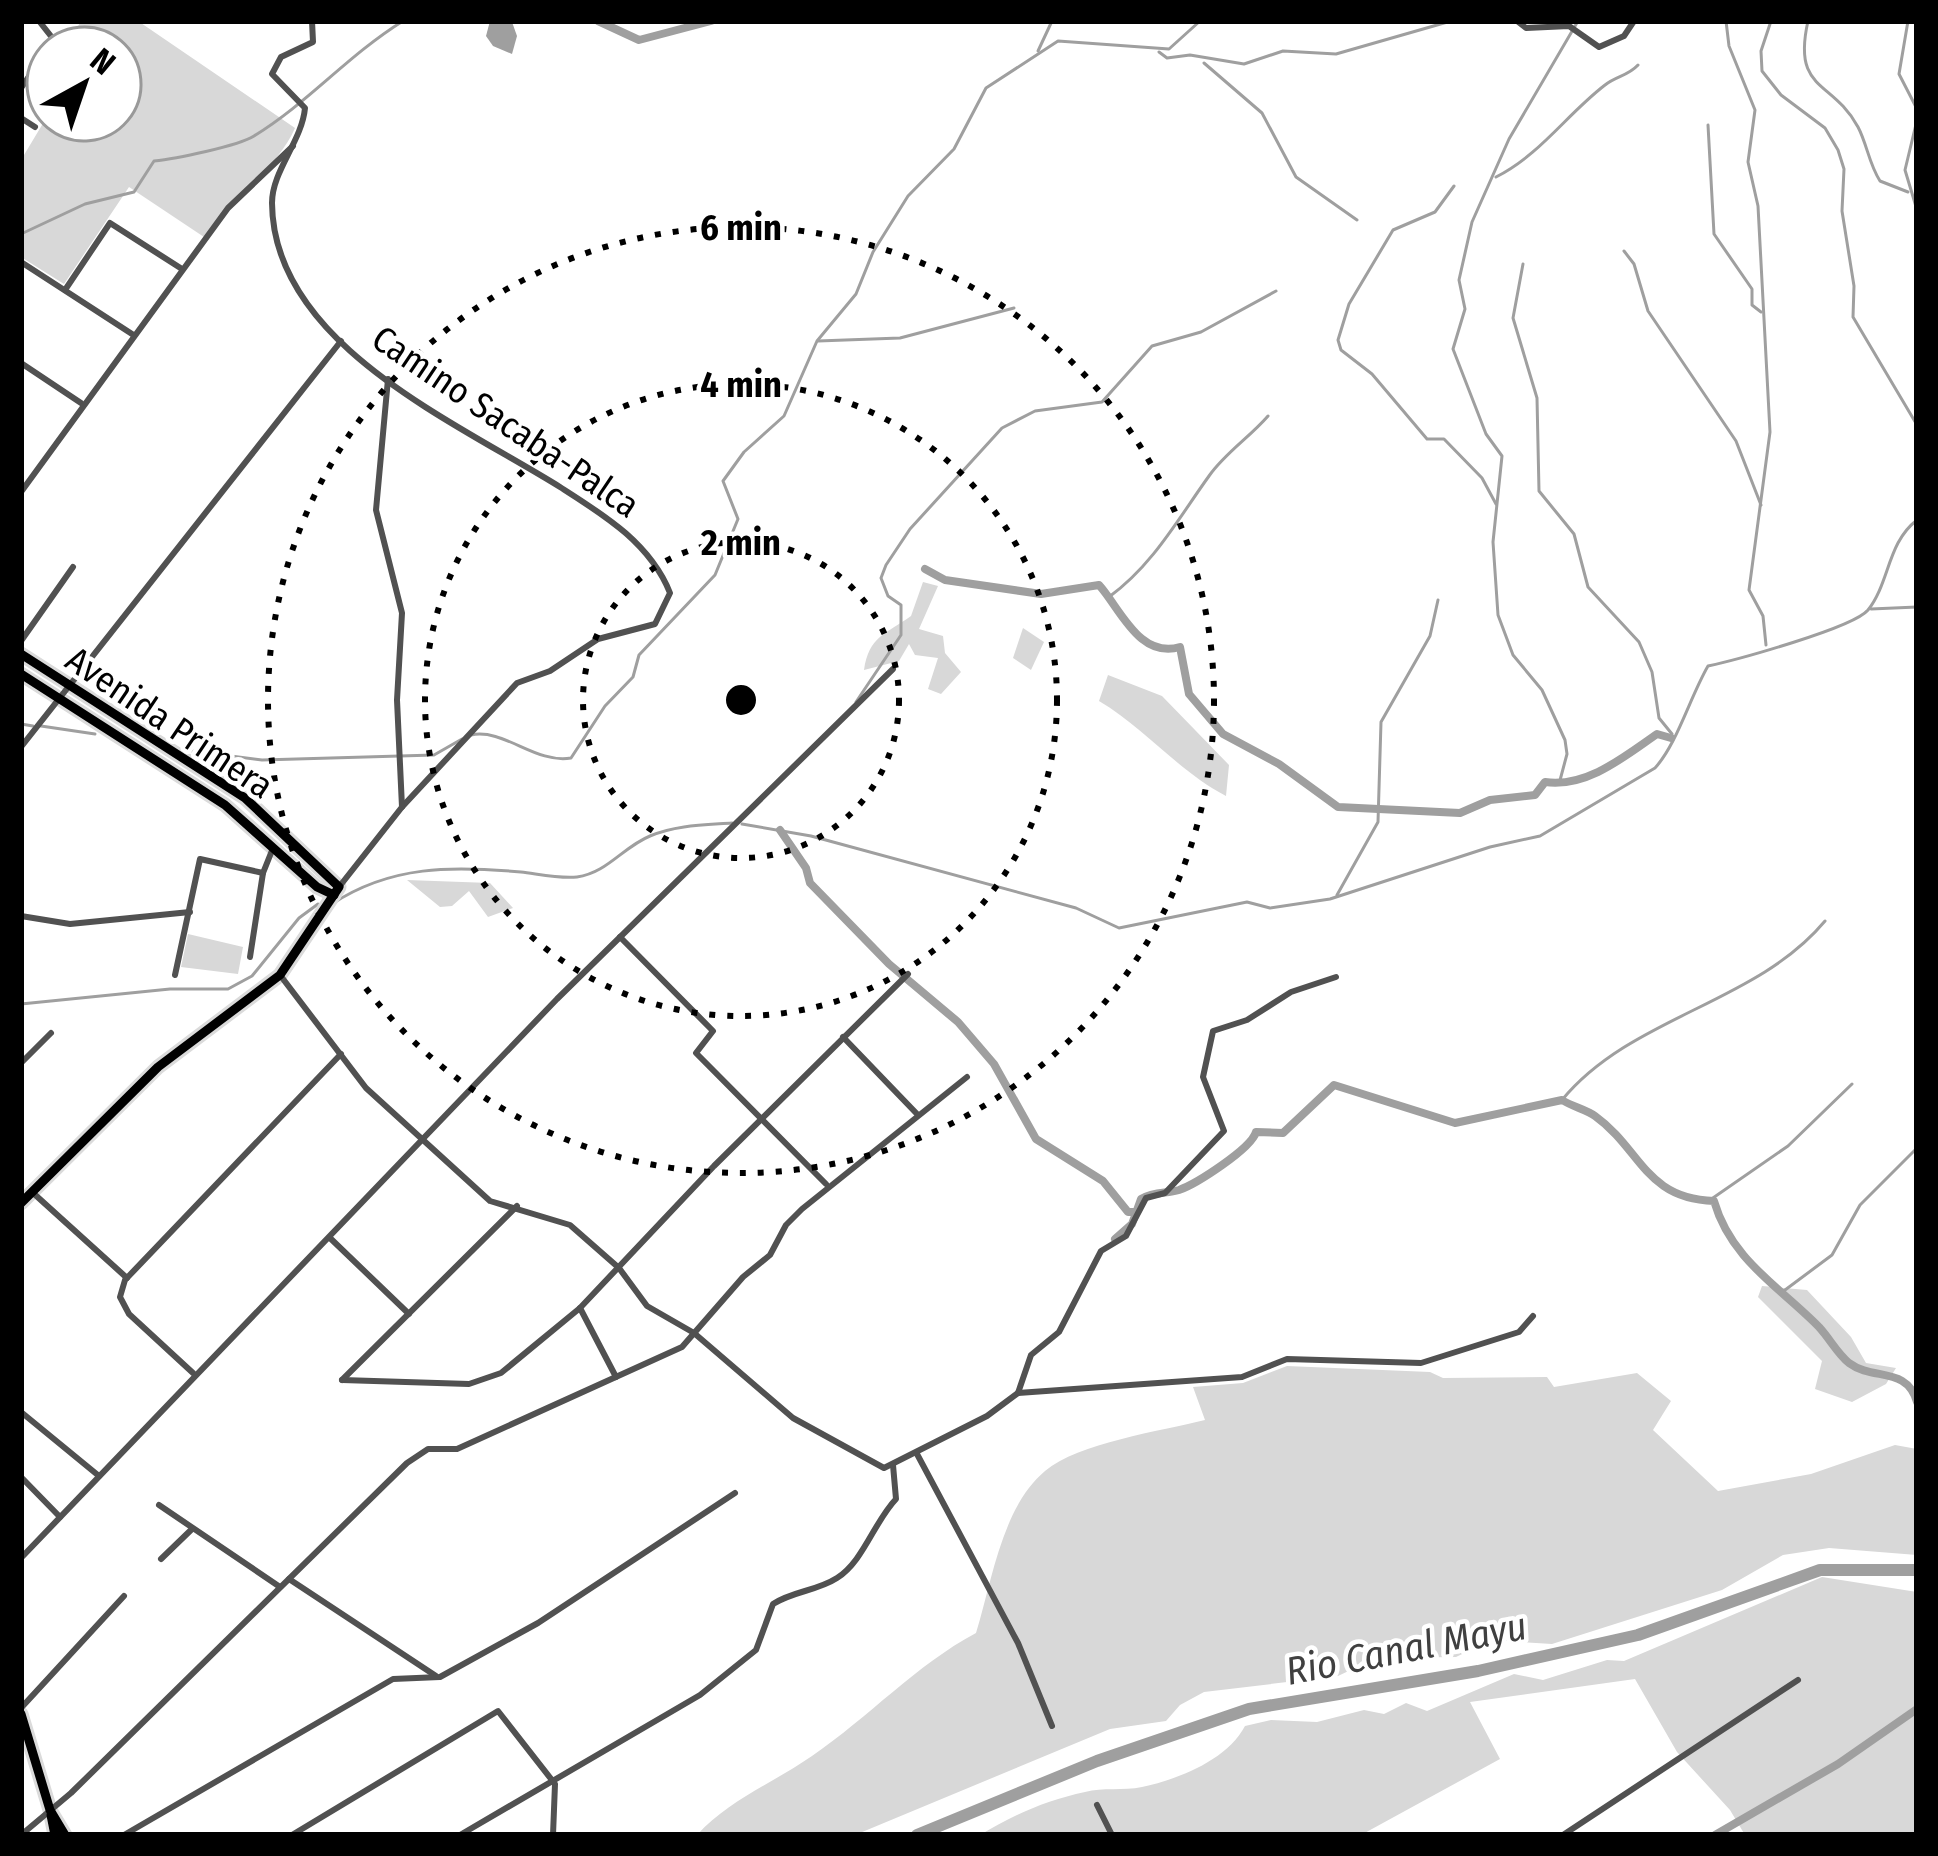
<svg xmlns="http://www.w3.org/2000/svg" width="1938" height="1856" font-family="'Fira Sans Condensed',sans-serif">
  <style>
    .green { fill: #d8d8d8 }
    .water { fill: #9f9f9f }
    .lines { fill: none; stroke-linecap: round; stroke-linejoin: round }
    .stream { stroke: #9f9f9f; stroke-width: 3 }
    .canal { stroke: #9f9f9f; stroke-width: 8 }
    .river { stroke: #9f9f9f; stroke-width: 12 }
    .major-casing { stroke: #dbdbdb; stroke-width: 15 }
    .minor { stroke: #515151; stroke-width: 6 }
    .major { stroke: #000; stroke-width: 9 }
    .ring { fill: none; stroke: #000; stroke-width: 6; stroke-dasharray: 6 12 }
    .labels { text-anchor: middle; stroke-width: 9; stroke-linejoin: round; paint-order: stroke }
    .street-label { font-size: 36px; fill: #000; stroke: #fff }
    .water-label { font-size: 39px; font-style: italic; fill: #404040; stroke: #fff }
    .centre { fill: #000; stroke: #fff; stroke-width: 6 }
    .ring-label { font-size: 36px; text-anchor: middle; font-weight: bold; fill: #000; stroke: #fff; stroke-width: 9; stroke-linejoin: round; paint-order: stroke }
  </style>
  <rect width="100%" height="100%" fill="#fff"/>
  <g class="green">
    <path d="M81,21h57l157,107c-18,42 -66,70 -91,109l-75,-50 -65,97 -43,-27v-97l27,-45v5h72v-72h-35l6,-10 -14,-10z"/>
    <path d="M923,582l15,4 -19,43 24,7 2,17 16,19 -20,22 -13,-5 10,-31 -23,-3 -6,-11 -10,17 -35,9c5,-34 22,-36 47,-54z"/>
    <path d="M1023,628l21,14 -13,28 -18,-12z"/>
    <path d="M1108,675l54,21 67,69 -3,31c-48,-25 -81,-68 -127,-95z"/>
    <path d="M407,880l83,3 23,25 -25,9 -19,-26 -17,15 -12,1z"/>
    <path d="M188,934l55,13 -5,27 -57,-7z"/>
    <path d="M1762,1286l45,4 44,47 15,26 30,5 -10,16 -34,18 -37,-13 7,-28 -64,-64z"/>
    <path d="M1287,1366l143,6 13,6 104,-1 7,10 83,-14 34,28 -18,29 65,61 93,-17 84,-29 22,4v106l-88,-7 -46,7 -61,35 -170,54 -61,-4 -35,17 -80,1 -38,18 -134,16 -24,13 -14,16 -56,8 -255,106h-158c32,-35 76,-52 115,-79 57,-39 104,-91 164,-123 16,-52 26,-126 69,-162 33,-28 116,-40 160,-51l-12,-33 50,-4z"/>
    <path d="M1822,1577l95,15v243h-172l-15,-25 -53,-58 -42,-73 -165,23 30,57 -139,76h-381c33,-20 67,-35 105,-43 18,-5 38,-1 57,-5 37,-8 85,-27 103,-61l26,-6 46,2 47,-12 20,4 22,-11 21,8 87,-37 29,6 64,-20 17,1z"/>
  </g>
  <path class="water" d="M490,21l22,1 5,14 -5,18 -19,-8 -7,-10z"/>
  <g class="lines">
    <g class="stream">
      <path d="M1726,21l3,25 26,64 -7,52 10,44 12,226 -21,158 14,26 3,29"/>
      <path d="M1771,21l-10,30 1,20 19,24 44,33 13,22 6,19 -2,42 12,75 -1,31 64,108"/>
      <path d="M1808,21c-16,71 24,58 50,106 9,17 11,37 22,54l28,11"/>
      <path d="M1908,21l-9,53 18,35"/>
      <path d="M1038,51l14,-30"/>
      <path d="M1159,52l8,6 23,-3 54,9 39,-13 53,3 115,-33"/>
      <path d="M1204,63l58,50 34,64 61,43"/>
      <path d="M1917,120l-12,50 12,40"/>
      <path d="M1708,125l6,109 38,55v16l9,7"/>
      <path d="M1496,177c45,-23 70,-62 109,-92 11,-9 23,-9 33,-20"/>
      <path d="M1454,186l-19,26 -42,18 -44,74 -11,36 3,10 31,24 55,65h17l38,39 14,26"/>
      <path d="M21,234l64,-30 49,-12 20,-31c21,-2 84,-15 100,-25 54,-33 93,-80 149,-115"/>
      <path d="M1624,251l10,13 14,47 88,130 25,64"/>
      <path d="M1523,264l-10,54 24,80 2,93 35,43 14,53 51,55 13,30 7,46 13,16"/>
      <path d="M818,341l82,-3 114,-30"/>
      <path d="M1109,597c44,-32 69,-78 100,-121 16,-23 41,-39 59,-60"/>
      <path d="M1871,609l46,-2"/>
      <path d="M856,702l45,-67v-30l-13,-9 -7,-18 5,-13 24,-36 92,-101 33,-17 67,-9 50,-56 49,-14 75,-41"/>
      <path d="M21,724l12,2"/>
      <path d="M41,726l54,8"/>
      <path d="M471,735c33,-7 64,29 100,23l34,-52 28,-29 6,-22 76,-80 23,-56 -15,-38 21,-29 40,-36 33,-75 39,-47 17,-42 35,-56 46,-47 32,-61 72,-47 111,8 31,-28"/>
      <path d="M177,749l85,11 172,-5 28,-16"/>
      <path d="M1559,784l8,-30 -2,-14 -23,-50 -29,-35 -15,-40 -5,-73 9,-86 -16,-22 -33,-85 12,-40 -6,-29 13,-58 37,-83 69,-118"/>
      <path d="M742,824l69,12 265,72 43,20 128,-26 23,6 60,-9 160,-52 50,-11 115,-68c22,-24 35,-71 53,-102 28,-6 145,-38 160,-56 22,-28 19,-67 49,-90"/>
      <path d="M1337,895l41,-73 3,-100 49,-86 8,-36"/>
      <path d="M332,904c59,-39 120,-38 189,-32 17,2 39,7 56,5 30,-4 46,-30 73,-41 26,-11 54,-11 82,-13"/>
      <path d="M21,1004l149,-15h58l24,-13 47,-58 19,-14"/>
      <path d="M1562,1100c69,-84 194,-96 263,-179"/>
      <path d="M1710,1200l78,-54 64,-62"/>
      <path d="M1781,1293l51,-38 28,-50 55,-55"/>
    </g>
    <g class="canal">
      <path d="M598,21l41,19 72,-19"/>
      <path d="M925,569l20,11 96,14 58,-9c21,23 40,74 81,62l9,47 34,40 56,30 59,43 122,6 30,-13 45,-5 10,-13c42,6 80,-26 112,-48l14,4"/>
      <path d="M780,830l26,38 4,15 79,81 69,58 36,42 42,75 67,42 25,31h8"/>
      <path d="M1115,1239l17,-15 9,-25c14,-8 25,-5 38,-9 17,-6 72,-41 77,-58l27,1 51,-48 121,38 107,-23c11,7 23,9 33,16 46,33 50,83 119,85 17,59 66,86 105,126 11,12 18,26 30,36 24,18 58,3 68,39"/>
      <path d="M1715,1835l123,-71 79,-55"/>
    </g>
    <path class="river" d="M917,1835l180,-74 152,-52 229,-38 160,-36 182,-65h97"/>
    <defs>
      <g id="major">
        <path d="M21,654l224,144 94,89 -59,88 -122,92 -137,136"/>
        <path d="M21,674l204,131 92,82 17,8"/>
        <path d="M21,1714l29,96 15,25"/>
        <path d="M51,1815l4,20"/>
      </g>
    </defs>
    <use href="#major" class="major-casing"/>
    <g class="minor">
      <path d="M39,21l15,19 -6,8"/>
      <path d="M312,21l1,21 -32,15 -9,17 33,34c-3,33 -33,63 -33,95 1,141 184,219 288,284 44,28 90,56 110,106l-15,31 -57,15 -48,32 -33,12 -115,124 -63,80"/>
      <path d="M1517,21l9,7 43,-2 30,21 25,-11 10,-15"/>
      <path d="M21,88l27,-39"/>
      <path d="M21,118l14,9"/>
      <path d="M21,262l111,72"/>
      <path d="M65,290l45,-67 72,46"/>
      <path d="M21,363l60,40"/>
      <path d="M388,379l-12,131 26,103 -5,87 5,107"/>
      <path d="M21,492l207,-284 65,-62"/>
      <path d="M21,641l52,-74"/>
      <path d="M21,747l320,-406"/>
      <path d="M21,916l49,8 120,-12"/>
      <path d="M620,937l93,94 -17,22 130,131"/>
      <path d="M250,957l13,-84 10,-25"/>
      <path d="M175,975l25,-116 63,14"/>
      <path d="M280,975l86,113 124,113 80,24 49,43 28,38 47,27 99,85 91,50 103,-52 31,-23 13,-38 28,-23 42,-81 25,-15 20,-38 19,-5 59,-62 -21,-54 10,-46 34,-11 44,-28 45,-15"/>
      <path d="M843,1037l75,78"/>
      <path d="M21,1063l30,-30"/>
      <path d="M32,1192l95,86"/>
      <path d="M330,1238l79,76"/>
      <path d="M580,1308l36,69"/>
      <path d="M193,1373l-64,-59 -9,-17 5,-17 216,-226"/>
      <path d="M342,1380l127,4 32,-11 79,-65 134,-142 194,-192"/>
      <path d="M342,1380l175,-174"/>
      <path d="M1018,1393l224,-16 45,-18 134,4 98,-31 14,-16"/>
      <path d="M21,1412l78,64"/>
      <path d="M917,1454l101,189 34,83"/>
      <path d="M21,1477l39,40"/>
      <path d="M159,1505l121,82"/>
      <path d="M21,1558l536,-559 336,-330"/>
      <path d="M161,1559l31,-30"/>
      <path d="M289,1579l147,97"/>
      <path d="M21,1708l103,-112"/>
      <path d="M1097,1805l15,30"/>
      <path d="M21,1835l50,-42 336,-330 21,-14h29l225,-102 61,-70 27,-22 16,-30 16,-16 165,-132"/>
      <path d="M124,1835l269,-156 47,-2 98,-54 197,-130"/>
      <path d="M292,1835l206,-124 57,73 -2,51"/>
      <path d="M460,1835l240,-140 56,-45 17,-46c20,-13 44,-13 64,-26 26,-16 37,-56 59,-79l-3,-34"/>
      <path d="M1563,1835l235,-155"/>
    </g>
    <use href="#major" class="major"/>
  </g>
  <g class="ring">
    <circle cx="741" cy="700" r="158"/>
    <circle cx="741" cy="700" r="316"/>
    <circle cx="741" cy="700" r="473"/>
  </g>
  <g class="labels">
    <g class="street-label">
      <text transform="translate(506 421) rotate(34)" y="13">Camino Sacaba-Palca</text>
      <text transform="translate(170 722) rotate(34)" y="13">Avenida Primera</text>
    </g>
    <g class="water-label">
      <text transform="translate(1406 1648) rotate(-11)" y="14">Rio Canal Mayu</text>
    </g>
  </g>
  <circle cx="741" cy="700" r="18" class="centre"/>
  <g class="ring-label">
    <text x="741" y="240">6 min</text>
    <text x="741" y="397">4 min</text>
    <text x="741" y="555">2 min</text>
  </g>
  <rect width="1938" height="1856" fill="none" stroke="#000000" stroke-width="48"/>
  <g transform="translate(84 84) rotate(40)"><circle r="57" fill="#ffffff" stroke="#999999" stroke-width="3"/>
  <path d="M0-9L21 45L0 30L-21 45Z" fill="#000000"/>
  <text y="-18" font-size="33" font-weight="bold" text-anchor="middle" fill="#000000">N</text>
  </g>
</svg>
